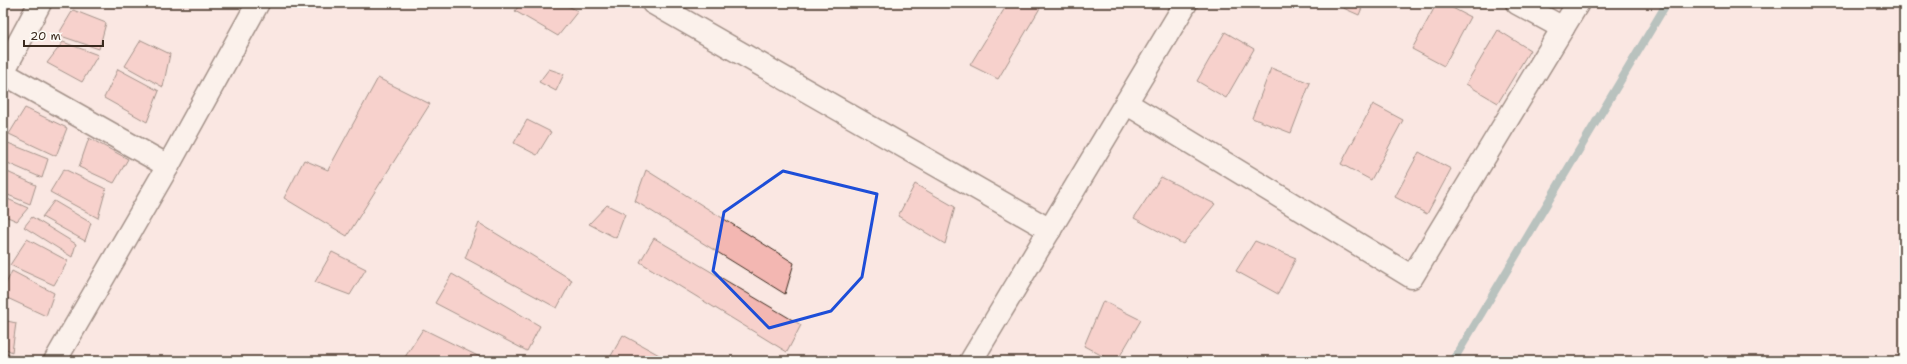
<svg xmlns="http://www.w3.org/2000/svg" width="1907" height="364" font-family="'Shantell Sans',sans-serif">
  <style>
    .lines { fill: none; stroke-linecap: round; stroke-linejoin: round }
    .stream { stroke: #6a9493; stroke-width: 8 }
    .building { fill: #f3b7b2; stroke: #3b2a1e }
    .street-casing { stroke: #3b2a1e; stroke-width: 25 }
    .street { stroke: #fdfcf7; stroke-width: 22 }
    .marked { fill: none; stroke: #1d4ed8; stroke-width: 3; stroke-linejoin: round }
  </style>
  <rect width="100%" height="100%" fill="#fae7e2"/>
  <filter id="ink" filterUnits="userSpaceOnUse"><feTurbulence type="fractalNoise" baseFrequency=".025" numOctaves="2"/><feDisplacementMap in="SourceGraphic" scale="8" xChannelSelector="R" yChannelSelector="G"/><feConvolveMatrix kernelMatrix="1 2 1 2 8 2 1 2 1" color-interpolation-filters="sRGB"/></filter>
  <g filter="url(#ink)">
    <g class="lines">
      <path class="stream" d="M1453,361l214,-358"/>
    </g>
    <g class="building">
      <path d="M3,3h7l-7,12z"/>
      <path d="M521,3h41l16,8 -20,25 -43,-25z"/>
      <path d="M1008,3h35l-45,76 -28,-14z"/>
      <path d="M1332,3h32l-5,12z"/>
      <path d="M1437,3h6l27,14 -26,49 -32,-17z"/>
      <path d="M73,10l33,13 -7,26 -41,-14z"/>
      <path d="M1498,30l32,20 -32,53 -32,-19z"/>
      <path d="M1225,32l29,17 -28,49 -29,-17z"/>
      <path d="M141,40l29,14 -7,33 -38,-21z"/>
      <path d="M63,42l35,13 -16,27 -35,-19z"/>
      <path d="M1271,68l39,15 -19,50 -39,-15z"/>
      <path d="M118,69l41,22 -12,31 -43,-24z"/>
      <path d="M549,69l15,5 -8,17 -17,-9z"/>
      <path d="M378,78l52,26 -83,132 -63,-38 20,-38 24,10z"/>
      <path d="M1373,104l30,16 -32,60 -30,-16z"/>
      <path d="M25,108l42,20 -11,28 -47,-22z"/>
      <path d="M527,120l24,12 -14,23 -23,-12z"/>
      <path d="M89,138l39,21 -14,24 -35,-16z"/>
      <path d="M8,143l40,16 -6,19 -39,-17v-8z"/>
      <path d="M1419,152l32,17 -24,45 -32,-17z"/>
      <path d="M64,169l42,20 -8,29 -48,-26z"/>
      <path d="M3,170l33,15 -6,19 -27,-11z"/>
      <path d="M646,170l148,93 -9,31 -150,-93z"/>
      <path d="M1161,177l54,27 -32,40 -49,-26z"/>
      <path d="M915,184l40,23 -10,37 -47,-28z"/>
      <path d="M3,197l25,11 -11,13 -14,-6z"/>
      <path d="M54,201l37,22 -6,18 -43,-24z"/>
      <path d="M607,205l18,9 -9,24 -27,-14z"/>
      <path d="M32,217l44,27 -4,13 -48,-30z"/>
      <path d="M479,223l93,57 -15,28 -92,-50z"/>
      <path d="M654,238l147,87 -14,27 -147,-90z"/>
      <path d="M27,239l41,22 -14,24 -44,-20z"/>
      <path d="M1255,241l41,17 -18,36 -42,-23z"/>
      <path d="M332,252l34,17 -16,26 -35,-13z"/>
      <path d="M12,271l42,22 -8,23 -43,-20v-6z"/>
      <path d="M452,274l88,52 -13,25 -92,-48z"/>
      <path d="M1103,301l38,19 -24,41h-5l-28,-15z"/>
      <path d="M3,320l13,3 -4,29 -9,-5z"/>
      <path d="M423,329l65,32h-75l-8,-4z"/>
      <path d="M623,335l47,26h-62z"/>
      <path d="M3,352l13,6 -1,3h-12z"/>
    </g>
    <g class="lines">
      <defs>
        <g id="street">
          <path d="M653,3l397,227"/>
          <path d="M1517,3l46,25"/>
          <path d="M3,72l37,-69"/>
          <path d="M3,73l165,93"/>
          <path d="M1126,103l286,174 166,-274"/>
          <path d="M55,361l113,-195 90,-163"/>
          <path d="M971,361l215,-358"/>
        </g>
      </defs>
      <use href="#street" class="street-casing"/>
      <use href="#street" class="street"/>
    </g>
  </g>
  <path d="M0 0H1907V364H0ZM783,171l94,23 -15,83 -31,34 -62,17 -56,-57 11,-59z" fill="#fae7e2" fill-opacity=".55" fill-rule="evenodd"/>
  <path class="marked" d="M783,171l94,23 -15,83 -31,34 -62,17 -56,-57 11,-59z"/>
  <rect width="1907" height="364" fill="none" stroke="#fdfcf7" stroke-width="16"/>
  <rect x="8" y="8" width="1891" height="348" fill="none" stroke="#3b2a1e" stroke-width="1.5" filter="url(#ink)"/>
  <path d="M24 40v6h79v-6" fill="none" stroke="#3b2a1e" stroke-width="2"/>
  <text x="30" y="40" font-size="12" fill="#3b2a1e" stroke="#fdfcf7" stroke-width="3" paint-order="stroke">20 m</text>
</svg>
